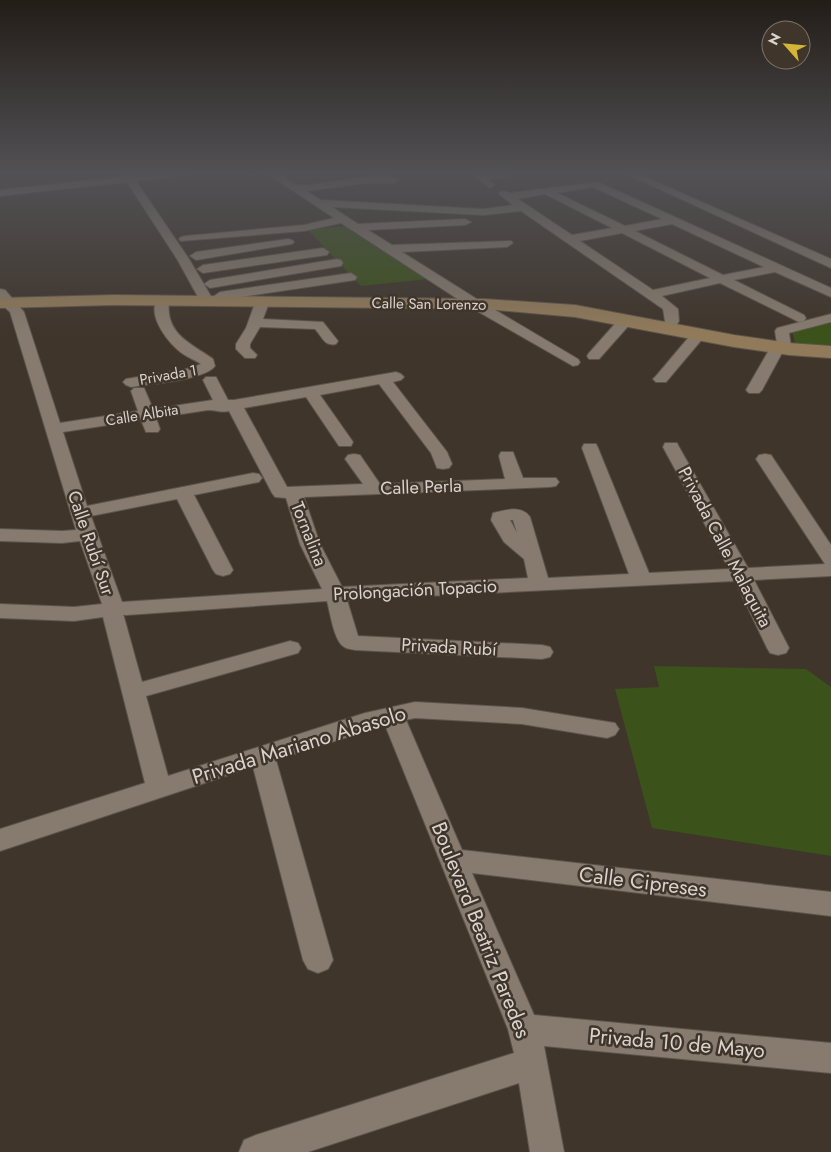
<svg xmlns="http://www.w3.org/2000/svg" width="831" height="1152" font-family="Jost,sans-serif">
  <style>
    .green { fill: #3b521a }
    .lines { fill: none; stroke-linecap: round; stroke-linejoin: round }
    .street-casing { stroke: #5c544b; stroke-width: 2 }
    .secondary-casing { stroke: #5c544b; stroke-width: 2 }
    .street { fill: #867b6e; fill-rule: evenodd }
    .secondary { fill: #907a5a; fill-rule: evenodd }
    .labels { text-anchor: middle; stroke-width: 5; stroke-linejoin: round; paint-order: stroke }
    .far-street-label { font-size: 15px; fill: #dad3cd; stroke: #3f352b }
    .street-label { font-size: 18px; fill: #dad3cd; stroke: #3f352b }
    .near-street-label { font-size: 21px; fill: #dad3cd; stroke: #3f352b }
  </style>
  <rect width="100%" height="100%" fill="#3f352b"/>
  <g class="green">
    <path d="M346,226l82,53 -67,7 -53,-56z"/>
    <path d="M831,322v26l-35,-3 -4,-13z"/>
    <path d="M654,666l152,3 25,18v169l-179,-28 -37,-139 44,-2z"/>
  </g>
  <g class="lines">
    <defs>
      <g id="street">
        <path d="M164,172h28l-5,3 -51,6 53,78 26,44 -2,3h-10l-26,-47 -50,-77 -127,14v-6z"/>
        <path d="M265,172c19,-2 22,12 35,13 20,2 86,-17 99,-5l-5,3h-27l-61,8 15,9 162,9 30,-4 -14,-11 1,-2 4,-1 6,2 88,-11 233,106v9l-56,-25 -41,8 70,35 2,3 -2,3 -5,1 -79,-39 -58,13 16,13 1,12 -6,10 -5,1 -7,-4 4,-7 -2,-12 -142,-98 -38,4 -151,-8 26,17 107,-5 6,3 -6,3 -97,5 24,15 119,-4 2,2 -6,4 -105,5 78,49 98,58 2,3 -2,3 -5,1 -103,-59 -129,-84 -37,8 -123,10 -2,-2 2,-2 4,-1 119,-11 30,-7zM593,187l69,32 -37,7 -68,-33zM545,194l67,34 -40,7 -54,-36zM672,224l92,43 -41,8 -88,-44zM622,233l88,45 -57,12 -73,-49z"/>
        <path d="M495,172h21l-5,3 -23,4 7,6 -5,3 -15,-11 1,-2z"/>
        <path d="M622,172h12l197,87v9z"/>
        <path d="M288,239l4,1 2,2 -2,2 -96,16 -6,-4 6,-4z"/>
        <path d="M323,248l6,4 -2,3 -124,18 -6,-4 6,-4z"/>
        <path d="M337,259l4,1 2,3 -2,3 -131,22 -6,-4 6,-4z"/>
        <path d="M351,273l6,4 -2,3 -135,20 -6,-4 6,-4z"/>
        <path d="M0,289l5,1 19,22 36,111 78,-12 -7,-20 3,-3h10l9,21 60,-9 -10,-20 3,-3h10l12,23h6l162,-28 5,2 3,3 -3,3 -8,2 54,70 5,12 -3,4 -6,1 -6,-1 -6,-15 -52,-69 -59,11 33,47 -2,4h-12l-33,-49 -62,11 43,79 76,-3 -18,-25 3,-4 6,-1 6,1 20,29 125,-5 -6,-23 2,-4h12l10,26h33l3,4 -3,4 -6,1 -246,10 16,47 22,43 186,-9 -4,-19 -20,-17 -13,-22 2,-7c13,-3 29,-8 37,4l18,61 81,-4 -47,-126 2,-4h12l2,4 51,125 80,-4 -66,-122 2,-4h12l2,4 69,121 77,-4 -69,-105 3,-4 6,-1 6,1 60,90v31l-77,4 35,68 -3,5 -8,2 -8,-2 -3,-5 -32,-67 -388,19 11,36 184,9 8,2 3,5 -3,5 -8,2 -187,-9c-4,-1 -9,-1 -12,-4 -9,-6 -13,-34 -16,-45l-200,14h-4l1,2 18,65 148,-41 8,2 3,5 -3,5 -152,43 22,80 197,-63 50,-11 107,6 93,15 4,6 -4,6 -8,3 -85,-14 -107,-6 -9,2 56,130 369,42v24l-359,-43 62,142 297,28v30l-287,-27 20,106h-34l-11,-69 -211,69h-69l5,-12 12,-5 258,-82 -6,-24 -123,-304 -109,35 57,200 -5,9 -10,4 -10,-4 -5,-9 -50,-193 -253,84v-22l145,-46 -42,-166 -29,4 -74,-3v-14l74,3 28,-3 -22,-63 -18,2 -62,-2v-12l62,2 14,-1 -66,-218 -10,-9zM208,410c8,0 14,3 21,1l43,82 3,4 11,1 14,46 22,45 -200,13 -31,-86 86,-17 36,71 3,4 7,2 7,-2 3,-4 -39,-75 65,-13 3,-4 -3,-4 -6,-1 -166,33 -24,-74 78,-12 5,12h12l2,-3 -4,-11zM510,520h3l4,13z"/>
        <path d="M162,298l7,4c-4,32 23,42 44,57l2,7c-10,14 -66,18 -84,21l-5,-2 -3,-3 3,-3 65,-11 10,-4c-6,-4 -12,-6 -18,-10 -14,-10 -36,-37 -26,-55z"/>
        <path d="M262,299l7,4 -6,16 60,3 15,19 -2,3c-12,3 -14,-8 -21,-15l-55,-2 -10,17v4l7,7 -2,3h-10l-9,-9v-5l10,-16 9,-25z"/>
        <path d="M831,314v8l-42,11 2,13 -9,7 -20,37 -3,3h-10l-3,-3 23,-40 8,-6 -2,-13 2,-3z"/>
        <path d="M626,316l5,1 2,3 -2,3 -32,36h-10l-2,-3 2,-3 32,-36z"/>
        <path d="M699,330l7,4 -2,3 -38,45h-10l-3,-3 3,-3 38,-45z"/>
      </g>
      <path id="secondary" d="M114,295l371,4 90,6 159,30 55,8 42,3v12l-42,-3 -55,-8 -159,-30 -90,-8 -371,-4 -114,3v-10z"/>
    </defs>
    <use href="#street" class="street-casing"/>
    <use href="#secondary" class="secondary-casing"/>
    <use href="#street" class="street"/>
    <use href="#secondary" class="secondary"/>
  </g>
  <linearGradient id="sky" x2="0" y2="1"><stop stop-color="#231d18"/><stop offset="0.52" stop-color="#525155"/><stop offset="1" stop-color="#525155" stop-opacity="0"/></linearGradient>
  <rect width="831" height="333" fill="url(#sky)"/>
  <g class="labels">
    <g class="far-street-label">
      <text transform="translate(429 304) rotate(1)" y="5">Calle San Lorenzo</text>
      <text transform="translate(168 375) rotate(-10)" y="5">Privada 1</text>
      <text transform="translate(142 415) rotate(-9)" y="5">Calle Albita</text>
    </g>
    <g class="street-label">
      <text transform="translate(421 487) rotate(-2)" y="6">Calle Perla</text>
      <text transform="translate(309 534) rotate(68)" y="6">Tornalina</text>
      <text transform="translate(91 543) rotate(71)" y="6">Calle Rubí Sur</text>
      <text transform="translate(725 547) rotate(62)" y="6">Privada Calle Malaquita</text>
      <text transform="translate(415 590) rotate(-3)" y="6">Prolongación Topacio</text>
      <text transform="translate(449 647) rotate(3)" y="6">Privada Rubí</text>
    </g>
    <g class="near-street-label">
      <text transform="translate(299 745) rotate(-17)" y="7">Privada Mariano Abasolo</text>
      <text transform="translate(643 882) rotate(7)" y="7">Calle Cipreses</text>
      <text transform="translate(481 930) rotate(68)" y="7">Boulevard Beatriz Paredes</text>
      <text transform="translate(677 1043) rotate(5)" y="7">Privada 10 de Mayo</text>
    </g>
  </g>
  <g transform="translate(786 45) rotate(297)"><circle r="24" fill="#3f352b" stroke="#7d746c"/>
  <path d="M0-4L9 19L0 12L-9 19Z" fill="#d3b635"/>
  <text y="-8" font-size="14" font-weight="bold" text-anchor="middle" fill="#dad3cd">N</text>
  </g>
</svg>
